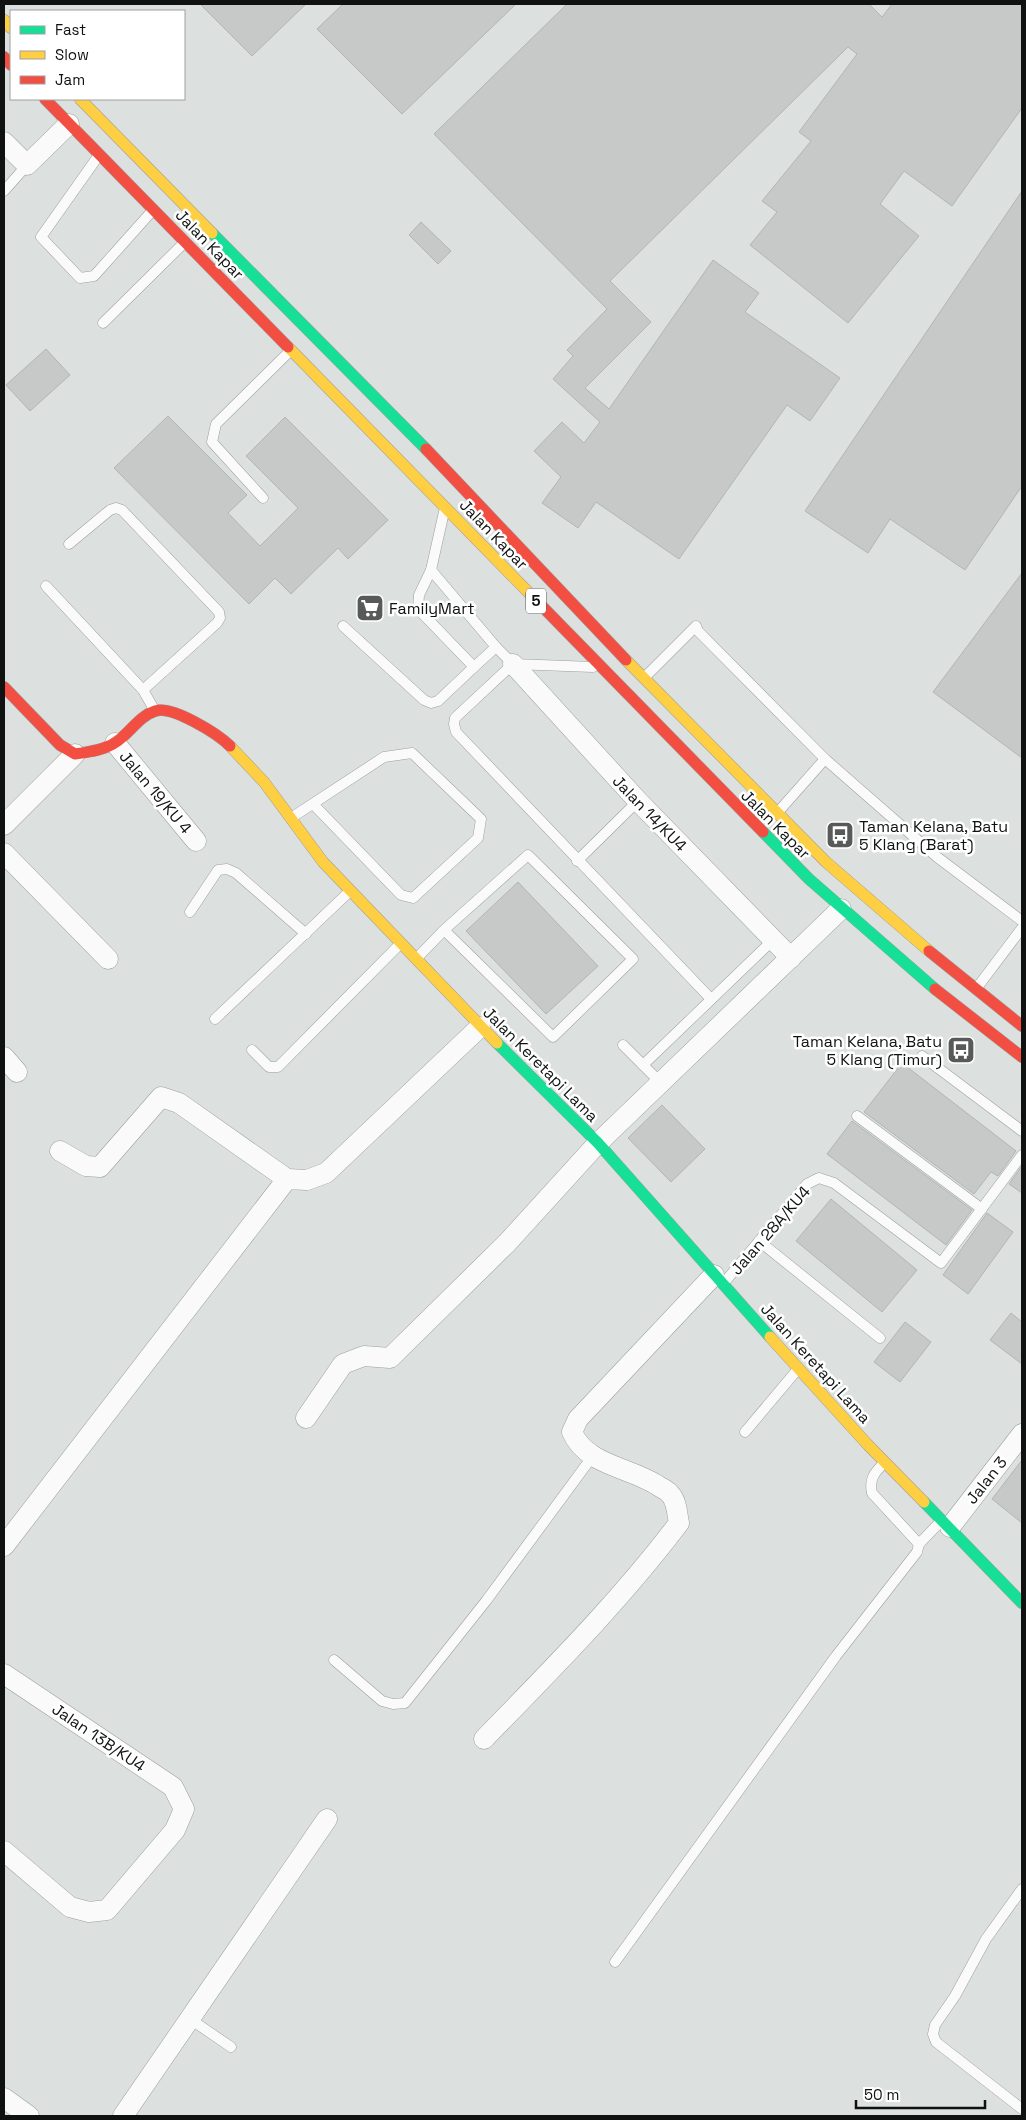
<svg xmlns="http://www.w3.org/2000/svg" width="1026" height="2120" font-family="'Space Grotesk',sans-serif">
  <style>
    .building { fill: #c7c9c9; stroke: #b2b5b5 }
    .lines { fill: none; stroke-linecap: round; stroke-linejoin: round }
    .lane-casing { stroke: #9c9f9e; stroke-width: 11 }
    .street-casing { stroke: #9c9f9e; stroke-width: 21 }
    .fast-casing { stroke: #9c9f9e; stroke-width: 12 }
    .slow-casing { stroke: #9c9f9e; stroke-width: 12 }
    .jam-casing { stroke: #9c9f9e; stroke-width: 12 }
    .lane { stroke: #fafafa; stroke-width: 10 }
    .street { stroke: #fafafa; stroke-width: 20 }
    .fast { stroke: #16e098; stroke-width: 11 }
    .slow { stroke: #ffcf43; stroke-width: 11 }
    .jam { stroke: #f24e42; stroke-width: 11 }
    .labels { text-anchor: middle; stroke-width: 5; stroke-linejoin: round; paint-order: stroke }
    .shield { fill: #fff; stroke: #575958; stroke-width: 1 }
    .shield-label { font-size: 15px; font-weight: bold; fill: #0f1211 }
    .street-label { font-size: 16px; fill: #0f1211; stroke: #fff }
    .poi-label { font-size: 16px; fill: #0f1211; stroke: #fff; text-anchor: start }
  </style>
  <rect width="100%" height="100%" fill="#dce0df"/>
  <g class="building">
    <path d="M200,4h106l-54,52z"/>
    <path d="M343,4h173l-114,110 -85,-85z"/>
    <path d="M567,4h302l13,13 10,-13h130v104l-70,98 -48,-35 -24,33 39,32 -71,87 -98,-78 27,-33 -15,-11 49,-60 -12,-9 58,-78 -9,-7 -238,234 41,41 -66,66 24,21 104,-149 46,33 -14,19 95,66 -30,43 -23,-16 -108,154 -83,-57 -18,26 -36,-25 19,-26 -27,-26 28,-29 22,21 16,-21 -47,-43 20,-23 -6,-6 40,-41 -173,-175z"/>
    <path d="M1022,191v295l-57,84 -75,-51 -22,34 -63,-42z"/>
    <path d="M421,222l30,29 -13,13 -29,-29z"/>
    <path d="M46,349l24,26 -40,36 -24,-26z"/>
    <path d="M168,416l79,79 -19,18 32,33 38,-38 -52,-52 39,-39 103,103 -40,39 -10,-11 -47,46 -16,-16 -26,26 -135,-136z"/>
    <path d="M1022,573v185l-89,-66z"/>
    <path d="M518,882l80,84 -52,48 -80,-83z"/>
    <path d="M902,1063l114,88 -18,25 -7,-4 -17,22 -110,-82z"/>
    <path d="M662,1105l43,44 -34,33 -43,-44z"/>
    <path d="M852,1121l120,89 -26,35 -119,-91z"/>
    <path d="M1022,1166v27l-13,-9z"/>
    <path d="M831,1199l86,71 -35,42 -86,-71z"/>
    <path d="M987,1213l26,19 -45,62 -25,-19z"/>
    <path d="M1011,1313l11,9v42l-32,-24z"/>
    <path d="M905,1322l26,20 -31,40 -26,-20z"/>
    <path d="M1022,1460v63l-30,-24z"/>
  </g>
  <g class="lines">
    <defs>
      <g id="lane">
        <path d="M99,155l-58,82 39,41 14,-2 59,-66"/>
        <path d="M4,191l23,-26"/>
        <path d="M103,323l81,-80"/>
        <path d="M263,498l-51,-56 4,-18 73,-72"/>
        <path d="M444,512l-13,58 -12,25 -1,14 56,58 22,-20"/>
        <path d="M69,544l41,-34 6,-2 6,2 97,102 1,6 -3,5 -74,67"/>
        <path d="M431,570l65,77 17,17 80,3"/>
        <path d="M46,586l97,104 12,21"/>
        <path d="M343,626l81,74 7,3 7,-2 36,-34"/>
        <path d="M513,664l-58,54 -1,6 2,8 255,267"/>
        <path d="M644,678l52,-52 2,5 127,128 112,98 85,64"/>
        <path d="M778,812l47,-53"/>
        <path d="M291,818l93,-61 28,-4 69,66 -3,19 -65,60 -12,-3 -88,-91"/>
        <path d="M577,861l61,-60"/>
        <path d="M190,912l28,-42 9,-1 9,4 70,61"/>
        <path d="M417,958l27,-28 84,-75 105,104 -80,78 -109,-107"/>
        <path d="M976,989l46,-61"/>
        <path d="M215,1019l134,-127"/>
        <path d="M623,1045l20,20"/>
        <path d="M252,1050l17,17h9l122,-123"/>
        <path d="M922,1056l100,75"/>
        <path d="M661,1083l-18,-18 130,-125"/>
        <path d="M857,1116l125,93"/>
        <path d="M759,1241l121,97"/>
        <path d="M723,1284l84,-100 12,-6 15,5 107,80 81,-108"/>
        <path d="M745,1432l53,-63"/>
        <path d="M919,1544l22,-23"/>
        <path d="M334,1660l48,41 11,3 12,-1 81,-102 106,-144"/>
        <path d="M1022,1889l-36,50 -31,57 -20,29 -2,9 3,8 86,67"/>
        <path d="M615,1962l221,-306 81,-104 2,-8 -47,-51c-3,-14 2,-20 12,-30"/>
        <path d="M190,2019l41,28"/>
      </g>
      <g id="street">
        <path d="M4,142l23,23 42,-41"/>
        <path d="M513,664l125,137 153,157"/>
        <path d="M115,743l81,98"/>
        <path d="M4,825l71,-71"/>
        <path d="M4,853l104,106"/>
        <path d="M4,1057l13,15"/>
        <path d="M60,1151l26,15 14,1 61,-70 18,6 108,76"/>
        <path d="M306,1418l37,-54 21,-8 26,2 117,-115 91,-100 243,-234"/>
        <path d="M950,1527l72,-93"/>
        <path d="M4,1546l283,-367 20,1 19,-7 154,-146"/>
        <path d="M4,1674l169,113 11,22 -9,21 -68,80 -18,2 -19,-5 -66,-56"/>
        <path d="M484,1739c68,-70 136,-138 195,-216 -2,-9 -2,-22 -9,-29 -3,-4 -9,-6 -13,-9 -28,-18 -71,-20 -85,-53l6,-13 136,-144"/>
        <path d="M4,2098l25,18"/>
        <path d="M123,2116l204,-297"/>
      </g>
      <g id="fast">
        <path d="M212,233l214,216"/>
        <path d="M763,832l46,47 126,110"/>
        <path d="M497,1043l101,100 172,194"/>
        <path d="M924,1502l98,101"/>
      </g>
      <g id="slow">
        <path d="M4,20l7,8"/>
        <path d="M80,99l132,134"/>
        <path d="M288,347l243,248"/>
        <path d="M626,660l200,202 103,89"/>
        <path d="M230,746l34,36 59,80 174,181"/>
        <path d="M770,1337l98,108 56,57"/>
      </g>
      <g id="jam">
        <path d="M4,57l7,8"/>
        <path d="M45,99l243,248"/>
        <path d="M426,449l200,211"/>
        <path d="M531,595l232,237"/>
        <path d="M4,687l56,58 15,9c13,-2 30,-4 41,-12 13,-8 23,-26 39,-31 17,-6 63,23 75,35"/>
        <path d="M929,951l93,75"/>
        <path d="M935,989l87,68"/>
      </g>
    </defs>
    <use href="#lane" class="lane-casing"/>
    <use href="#street" class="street-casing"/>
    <use href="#fast" class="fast-casing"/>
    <use href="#slow" class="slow-casing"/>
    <use href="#jam" class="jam-casing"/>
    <use href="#lane" class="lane"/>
    <use href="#street" class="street"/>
    <use href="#fast" class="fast"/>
    <use href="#slow" class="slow"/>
    <use href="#jam" class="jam"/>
  </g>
  <defs>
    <symbol id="supermarket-square" viewBox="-11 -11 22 22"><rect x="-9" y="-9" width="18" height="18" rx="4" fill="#575a59" stroke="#fff"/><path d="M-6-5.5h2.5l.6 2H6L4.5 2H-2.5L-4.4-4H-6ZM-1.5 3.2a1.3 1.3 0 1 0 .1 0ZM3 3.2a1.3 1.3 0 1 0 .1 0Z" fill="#fff"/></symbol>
    <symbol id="bus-square" viewBox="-11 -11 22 22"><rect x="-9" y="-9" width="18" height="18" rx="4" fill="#575a59" stroke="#fff"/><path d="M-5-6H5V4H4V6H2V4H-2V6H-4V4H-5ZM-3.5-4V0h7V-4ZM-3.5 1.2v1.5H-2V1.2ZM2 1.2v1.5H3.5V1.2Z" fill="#fff"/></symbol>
  </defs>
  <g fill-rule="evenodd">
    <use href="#supermarket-square" x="354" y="592" width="32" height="32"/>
    <use href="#bus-square" x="824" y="819" width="32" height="32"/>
    <use href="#bus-square" x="945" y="1034" width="32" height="32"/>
  </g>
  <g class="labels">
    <rect class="shield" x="526" y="588.5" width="20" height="25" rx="4"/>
    <g class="shield-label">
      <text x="536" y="606">5</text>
    </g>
    <g class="street-label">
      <text transform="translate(210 244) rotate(46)" y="6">Jalan Kapar</text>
      <text transform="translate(494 534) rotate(46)" y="6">Jalan Kapar</text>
      <text transform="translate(156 792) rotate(50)" y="6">Jalan 19/KU 4</text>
      <text transform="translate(650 813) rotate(46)" y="6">Jalan 14/KU4</text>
      <text transform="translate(776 824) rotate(45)" y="6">Jalan Kapar</text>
      <text transform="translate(541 1064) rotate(45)" y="6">Jalan Keretapi Lama</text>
      <text transform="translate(770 1230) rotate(-49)" y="6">Jalan 28A/KU4</text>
      <text transform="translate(816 1363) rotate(48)" y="6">Jalan Keretapi Lama</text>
      <text transform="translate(986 1480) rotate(-52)" y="6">Jalan 3</text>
      <text transform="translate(99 1737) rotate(34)" y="6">Jalan 13B/KU4</text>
    </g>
    <g class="poi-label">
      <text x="389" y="614">FamilyMart</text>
      <text x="859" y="832">Taman Kelana, Batu<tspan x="859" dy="18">5 Klang (Barat)</tspan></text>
      <text x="942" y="1047" text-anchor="end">Taman Kelana, Batu<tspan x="942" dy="18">5 Klang (Timur)</tspan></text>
    </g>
  </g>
  <rect width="1026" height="2120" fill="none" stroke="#0f1211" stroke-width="10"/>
  <rect x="10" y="10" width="175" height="90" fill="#ffffff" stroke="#9fa0a0"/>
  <rect x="20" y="26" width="25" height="8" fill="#16e098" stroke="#9fa0a0"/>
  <text x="55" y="35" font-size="15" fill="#0f1211">Fast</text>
  <rect x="20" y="51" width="25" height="8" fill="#ffcf43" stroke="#9fa0a0"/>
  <text x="55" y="60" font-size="15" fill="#0f1211">Slow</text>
  <rect x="20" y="76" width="25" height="8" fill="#f24e42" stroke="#9fa0a0"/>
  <text x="55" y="85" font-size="15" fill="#0f1211">Jam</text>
  <path d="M856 2100v8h129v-8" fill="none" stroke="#0f1211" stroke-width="2.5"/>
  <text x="864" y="2100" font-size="15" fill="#0f1211" stroke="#ffffff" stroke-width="4" paint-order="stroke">50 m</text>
</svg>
